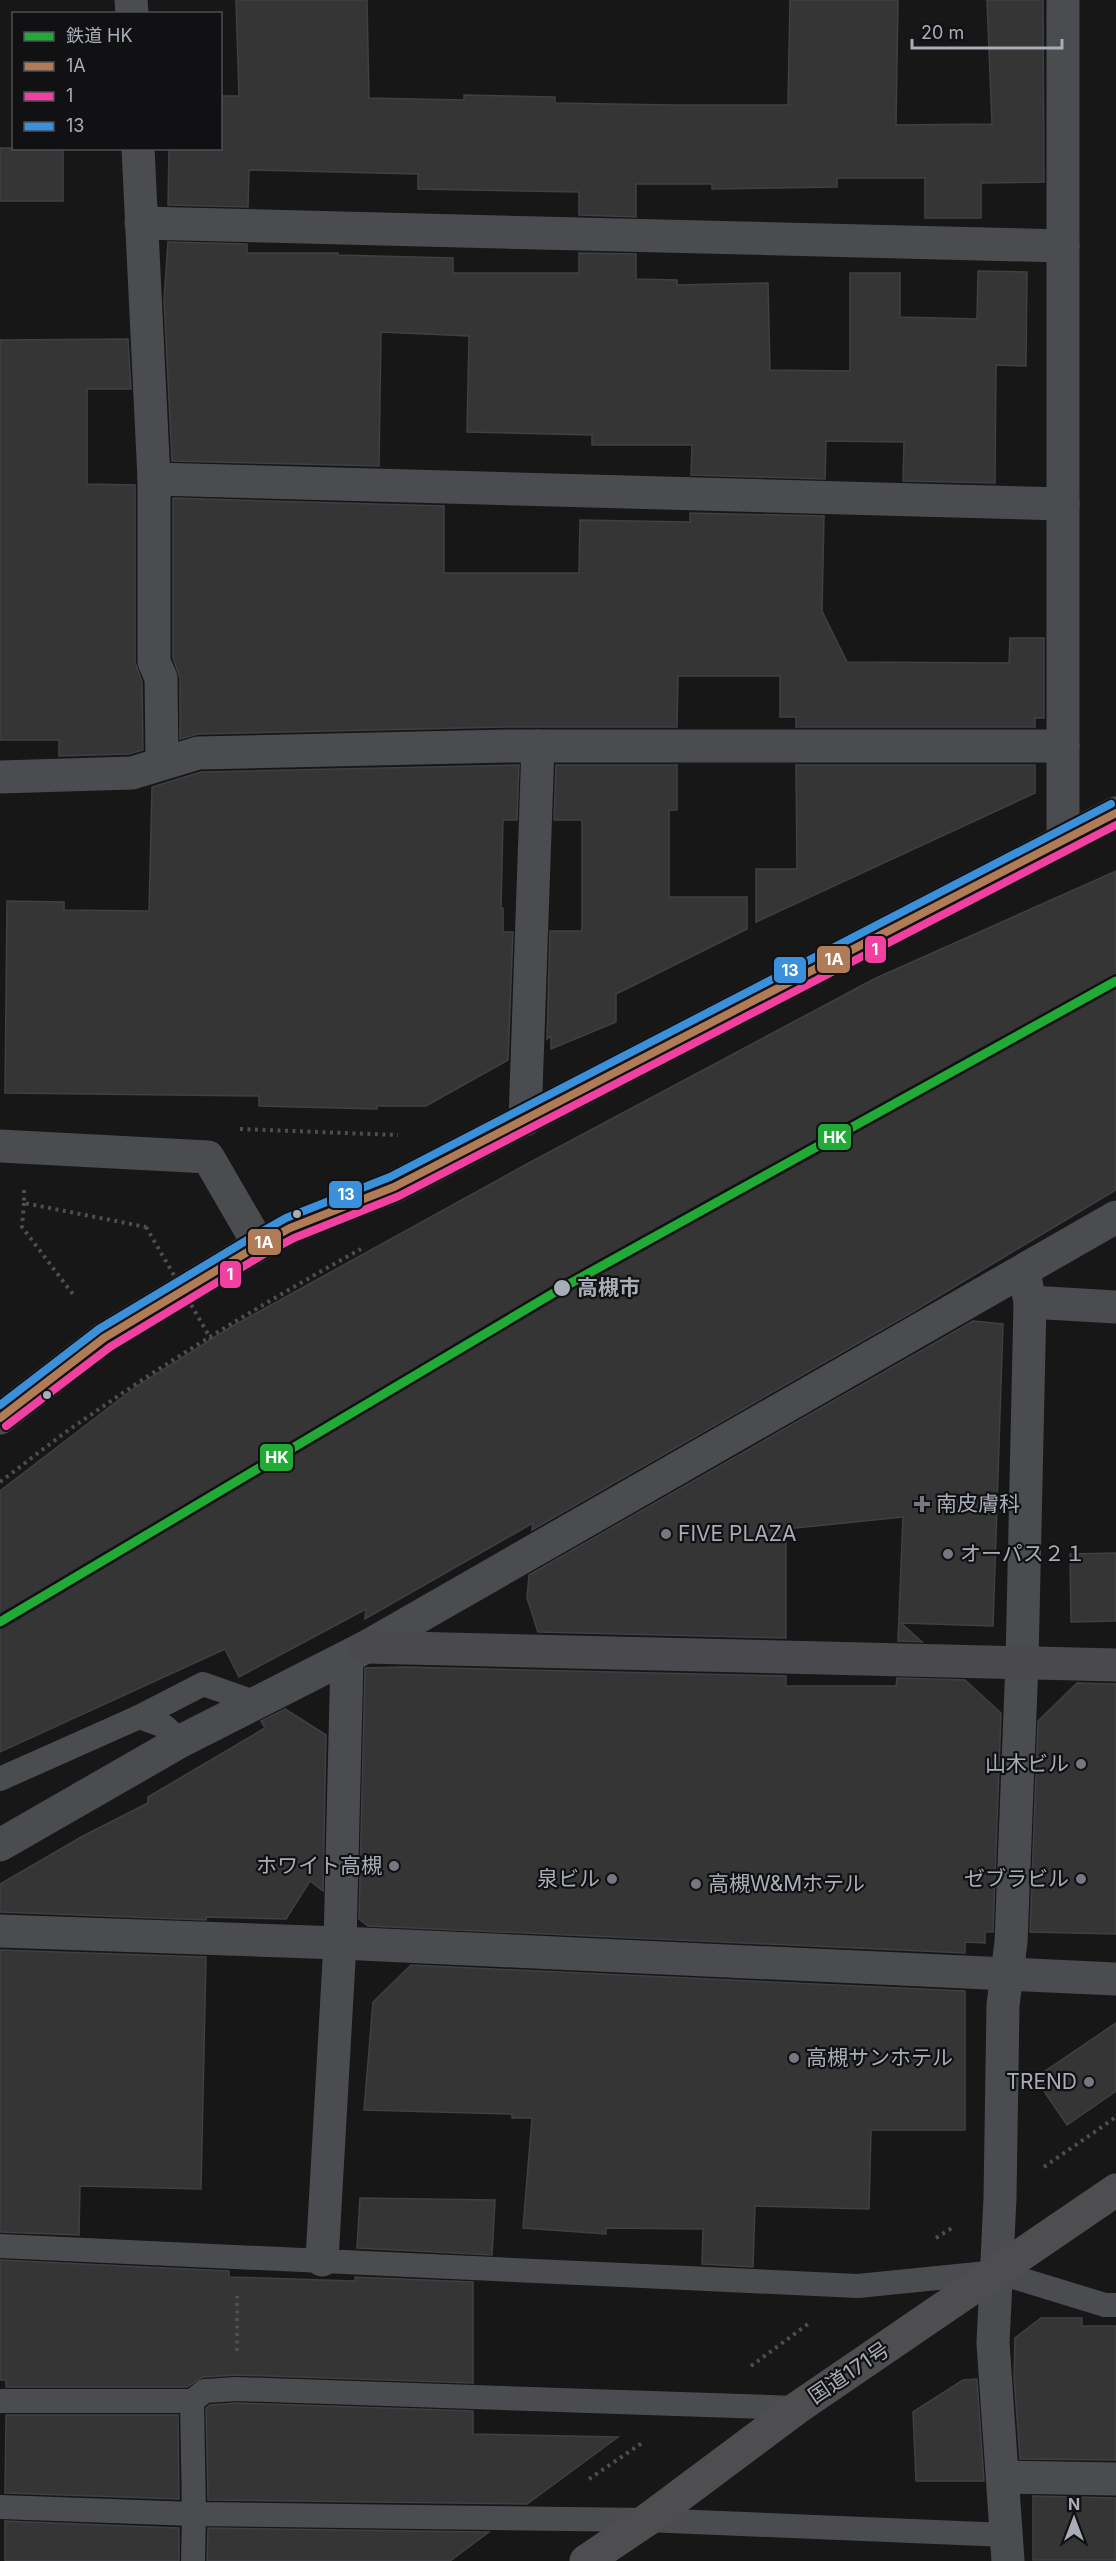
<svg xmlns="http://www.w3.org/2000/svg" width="1116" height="2561" font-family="Inter,'Noto Sans JP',sans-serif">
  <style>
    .building { fill: #353536; stroke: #3f4043; stroke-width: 1.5 }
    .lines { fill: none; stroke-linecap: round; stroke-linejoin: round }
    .path { stroke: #4d4e52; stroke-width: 4; stroke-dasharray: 3 4.5; stroke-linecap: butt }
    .lane { stroke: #4b4c50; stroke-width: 24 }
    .street { stroke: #4b4c50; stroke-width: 33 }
    .secondary { stroke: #4a4a4e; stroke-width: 33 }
    .highway { stroke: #4e4e51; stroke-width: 33 }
    .path-bridge { stroke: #4d4e52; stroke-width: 4; stroke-dasharray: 3 4.5; stroke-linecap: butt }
    .bus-1-casing { stroke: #111113; stroke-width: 12 }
    .bus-2-casing { stroke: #111113; stroke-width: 12 }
    .bus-3-casing { stroke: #111113; stroke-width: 12 }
    .bus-1 { stroke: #b07c57; stroke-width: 8 }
    .bus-2 { stroke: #f240a1; stroke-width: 8 }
    .bus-3 { stroke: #3a90db; stroke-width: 8 }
    .rail-1-casing { stroke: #111113; stroke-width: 14 }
    .rail-1 { stroke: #21ab36; stroke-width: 9 }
    .bus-dot { fill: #a8adb8; stroke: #111113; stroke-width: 2 }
    .poi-dot { fill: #757880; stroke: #111113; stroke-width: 2 }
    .labels { text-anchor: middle; stroke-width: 4.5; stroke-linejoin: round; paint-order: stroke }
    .stop-label { font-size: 21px; font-weight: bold; fill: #a8adb8; stroke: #111113; text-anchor: start }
    .poi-label { font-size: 21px; fill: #a8adb8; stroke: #111113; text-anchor: start }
    .street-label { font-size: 21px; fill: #a8adb8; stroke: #111113 }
    .line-badge { stroke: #111113; stroke-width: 2 }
    .badge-label { font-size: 16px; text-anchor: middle; font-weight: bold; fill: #fff }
  </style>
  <rect width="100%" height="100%" fill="#171717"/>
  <g class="building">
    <path d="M236,0h131l2,98 95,2v-5l91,2v6l118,2h115l2,-105h108l-2,125 96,-1 -5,-124h56l1,182 -63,1v35h-56v-40h-88v9l-125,2v-5h-76v33l-57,-2v-23l-161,-3v-15l-169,-4 -1,37 -80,-2 1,-57h51v-52h19z"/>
    <rect x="0" y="148" width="63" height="53"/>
    <path d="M168,242l79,2v9h91v2l115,3v15h126v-20l57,1v25l41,1v5l91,-2 2,87 80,1v-98h50v44l77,2 1,-48 49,1 -1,94 -30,-1 -1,118 -92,-2 1,-39 -78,-1 -1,38 -134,-4 1,-30h-100v-10l-125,-3 2,-96 -88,-4 -2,134 -207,-5 -8,-162z"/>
    <path d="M128,339l3,50h-44v95l48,1v177l7,20 1,68 -14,4 -70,2v-16h-59v-400z"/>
    <path d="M173,498l271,8v67h135l1,-53 110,2v-9l134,3 -2,95 25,51 162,1 1,-25h34v80h-9v9h-239v-10h-16v-41h-102l-1,51h-171l-308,7 -18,5v-61l-7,-20z"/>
    <path d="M519,765l-2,55h-14l-2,88h2v24h10l-5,128 -82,46h-49v3l-118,-3v-10l-254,-3 2,-192 57,1v8l85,1 3,-124 49,-15z"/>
    <path d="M556,765h121v45h-8v87h78v32l-131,65v28l-65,27v-13l-4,3 3,-108h32v-111h-28z"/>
    <path d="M796,765h239v28l-279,129v-53h41z"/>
    <path d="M1116,871v319l-207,124 -377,216 1,-7 -168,96 1,-10 -127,68 -14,-28 -225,103v-261l137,-105 94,-59 296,-163 347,-185z"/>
    <path d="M973,1321l30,3 -10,302 -92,-3 21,19 -24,-1 5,-124 -117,12v109l-248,-6 -11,-34 2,-23z"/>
    <path d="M1116,1553v68l-45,1 -1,-68z"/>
    <path d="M404,1667l382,9v10h110l1,-8 68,2 36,33 -8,219h-8v11l-20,-1v11l-597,-27 -9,-7 6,-251z"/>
    <path d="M1077,1683l39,1v250l-86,-2 8,-211z"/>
    <path d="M285,1709l41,26 -3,156 -13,-10 -24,38 -80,-2v3l-206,-8v-28l83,-48 65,-33v-6l117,-69 -4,-7z"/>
    <path d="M0,1950l206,7 -5,232 -121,-3 -1,49 -79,-3z"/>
    <path d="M411,1965l554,26v139h-94l-2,79 -114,-3 -2,61 -51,-3 1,-35 -97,-1v6l-83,-6 9,-110h-20v-4l-148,-4 9,-108z"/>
    <path d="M1116,2023v68l-49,34 -32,-47z"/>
    <path d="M360,2198l135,2 -3,55 -135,-7z"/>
    <path d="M0,2260l229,11v6l126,4v-4l118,5v101l-236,-8 -34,2 -16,10h-181v-7h-6z"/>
    <path d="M1041,2318h41v8h34v134l-96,-1 -6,-82 1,-39z"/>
    <path d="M977,2379l7,102h-68l-3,-69 50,-32z"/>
    <path d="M237,2403l236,8v23l145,3 -91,67 -319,-4 -2,-92 4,-3z"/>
    <path d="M6,2415h172l1,84 -174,-6z"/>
    <path d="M1033,2496l83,2v62h-83z"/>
    <path d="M5,2521l174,7v33h-174z"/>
    <path d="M208,2528l281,4 -39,29h-243z"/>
  </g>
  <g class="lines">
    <g class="path">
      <path d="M240,1129l158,6"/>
      <path d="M24,1190v13l122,24"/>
      <path d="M24,1203l-2,24 53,70"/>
      <path d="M0,1482c31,-23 60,-47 92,-68 86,-60 177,-114 269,-165"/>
      <path d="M1044,2167l72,-50"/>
      <path d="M936,2238l19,-12"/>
      <path d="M237,2351v-55"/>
      <path d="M751,2366l57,-42"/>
      <path d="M589,2479l53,-36"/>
    </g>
    <g class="lane">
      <path d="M139,1717l64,-33 54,19"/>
      <path d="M0,1779l139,-62 25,9 17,15"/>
      <path d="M0,2246l858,40 139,-14 108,33h11"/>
      <path d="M0,2401h192l13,-10 32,-2 560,19"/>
      <path d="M192,2401l2,113 -1,47"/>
      <path d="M0,2507l194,7 453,6 360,15"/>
    </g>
    <g class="street">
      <path d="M131,0l1,14"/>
      <path d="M1063,0v839"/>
      <path d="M138,148l16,331v183l7,16 1,84"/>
      <path d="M141,223l922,23"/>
      <path d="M154,479l909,25"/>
      <path d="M0,777l132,-4 66,-20 308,-7h557"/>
      <path d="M525,1120l13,-374"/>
      <path d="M0,1146l208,11 51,88"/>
      <path d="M1030,1302l86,5"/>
      <path d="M0,1845l181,-104 185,-94 750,-430"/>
      <path d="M0,1931l340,12 776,36"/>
      <path d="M322,2260l18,-317 7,-286"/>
      <path d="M1003,2477l113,2"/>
      <path d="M1008,2561l-15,-218 7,-145 3,-193 8,-63 11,-280 8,-360 -6,-30"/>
    </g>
    <g class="secondary">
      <path d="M0,1418l104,-80 155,-93 31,-17 104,-41 722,-374"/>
      <path d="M366,1647l750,18"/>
    </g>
    <path class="highway" d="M586,2561l61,-41 150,-112 319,-218"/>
    <path class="path-bridge" d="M146,1227l65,112"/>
    <defs>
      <path id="bus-1" d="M0,1418l104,-80 155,-93 31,-17 104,-41 722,-374"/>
      <path id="bus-2" d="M6,1426l104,-79 154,-93 30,-16 105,-42 717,-371"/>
      <path id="bus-3" d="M0,1405l99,-76 155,-93 32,-18 104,-41 721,-373"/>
    </defs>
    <use href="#bus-1" class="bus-1-casing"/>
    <use href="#bus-2" class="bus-2-casing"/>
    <use href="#bus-3" class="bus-3-casing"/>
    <use href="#bus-1" class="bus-1"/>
    <use href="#bus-2" class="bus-2"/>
    <use href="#bus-3" class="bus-3"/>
    <defs>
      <path id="rail-1" d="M0,1622l562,-334 554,-307"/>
    </defs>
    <use href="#rail-1" class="rail-1-casing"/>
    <use href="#rail-1" class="rail-1"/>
  </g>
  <g class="bus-dot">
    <circle cx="297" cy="1214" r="5"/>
    <circle cx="562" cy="1288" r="9"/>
    <circle cx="47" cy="1395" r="5"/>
  </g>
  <g class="poi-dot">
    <path d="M919 1495h6v6h6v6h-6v6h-6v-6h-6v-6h6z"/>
    <circle cx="666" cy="1534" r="6"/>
    <circle cx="948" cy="1554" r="6"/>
    <circle cx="1081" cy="1764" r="6"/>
    <circle cx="394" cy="1866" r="6"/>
    <circle cx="612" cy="1879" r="6"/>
    <circle cx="1081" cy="1879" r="6"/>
    <circle cx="696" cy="1884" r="6"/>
    <circle cx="794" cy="2058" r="6"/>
    <circle cx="1089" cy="2082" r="6"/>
  </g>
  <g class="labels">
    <g class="stop-label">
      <text x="577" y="1295">高槻市</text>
    </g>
    <g class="poi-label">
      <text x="936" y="1511">南皮膚科</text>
      <text x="678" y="1541">FIVE PLAZA</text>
      <text x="960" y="1561">オーパス２１</text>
      <text x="1069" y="1771" text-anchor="end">山木ビル</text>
      <text x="382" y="1873" text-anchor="end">ホワイト高槻</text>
      <text x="600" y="1886" text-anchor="end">泉ビル</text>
      <text x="1069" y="1886" text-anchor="end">ゼブラビル</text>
      <text x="708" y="1891">高槻W&amp;Mホテル</text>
      <text x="806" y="2065">高槻サンホテル</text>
      <text x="1077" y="2089" text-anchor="end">TREND</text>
    </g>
    <g class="street-label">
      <text transform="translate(849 2373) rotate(-34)" y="7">国道171号</text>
    </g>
  </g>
  <g class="line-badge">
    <rect x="864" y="935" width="23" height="29" rx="6" fill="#f240a1"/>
    <rect x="816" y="945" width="35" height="29" rx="6" fill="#b07c57"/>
    <rect x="773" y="956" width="34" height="28" rx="6" fill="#3a90db"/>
    <rect x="817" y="1123" width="35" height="28" rx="6" fill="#21ab36"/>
    <rect x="328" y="1180" width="35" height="29" rx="6" fill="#3a90db"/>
    <rect x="247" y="1228" width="35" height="28" rx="6" fill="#b07c57"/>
    <rect x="219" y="1260" width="23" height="29" rx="6" fill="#f240a1"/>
    <rect x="259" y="1443" width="35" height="29" rx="6" fill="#21ab36"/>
  </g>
  <g class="badge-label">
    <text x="875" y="955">1</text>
    <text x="834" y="965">1A</text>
    <text x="790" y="976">13</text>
    <text x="835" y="1143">HK</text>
    <text x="346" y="1200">13</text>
    <text x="264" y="1248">1A</text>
    <text x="230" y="1280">1</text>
    <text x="277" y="1463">HK</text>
  </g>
  <rect x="12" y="12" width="210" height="138" fill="#111113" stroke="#4d4f55" stroke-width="1.5"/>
  <rect x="24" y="32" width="30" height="9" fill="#21ab36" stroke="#4d4f55" stroke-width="1.5"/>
  <text x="66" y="42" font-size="18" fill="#a8adb8">鉄道 HK</text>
  <rect x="24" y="62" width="30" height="9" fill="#b07c57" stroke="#4d4f55" stroke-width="1.5"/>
  <text x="66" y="72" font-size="18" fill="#a8adb8">1A</text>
  <rect x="24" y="92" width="30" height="9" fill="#f240a1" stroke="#4d4f55" stroke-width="1.5"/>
  <text x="66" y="102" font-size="18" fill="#a8adb8">1</text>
  <rect x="24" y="122" width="30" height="9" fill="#3a90db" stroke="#4d4f55" stroke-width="1.5"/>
  <text x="66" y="132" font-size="18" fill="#a8adb8">13</text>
  <g transform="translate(1074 2519)" stroke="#111113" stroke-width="4.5" paint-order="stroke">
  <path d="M0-4.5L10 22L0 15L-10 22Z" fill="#a8adb8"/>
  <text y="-9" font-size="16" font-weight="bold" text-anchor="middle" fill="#a8adb8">N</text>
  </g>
  <path d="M912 39v9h150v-9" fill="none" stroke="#a8adb8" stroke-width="3"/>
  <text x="921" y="39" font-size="18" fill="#a8adb8" stroke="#111113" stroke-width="4.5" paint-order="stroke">20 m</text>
</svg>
